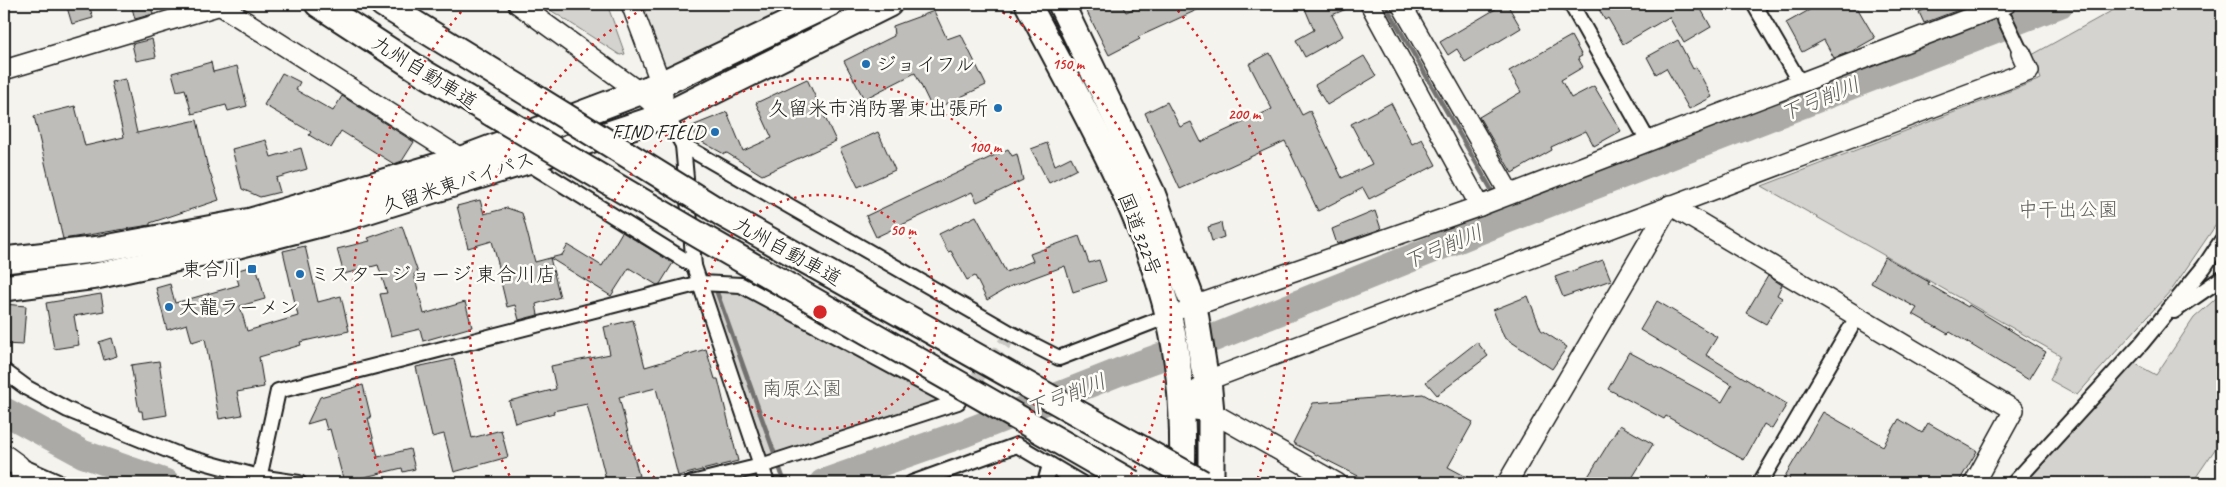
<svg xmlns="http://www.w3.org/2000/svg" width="2226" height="487" font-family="Caveat,'Klee One',sans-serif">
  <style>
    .built { fill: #e4e3de }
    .green { fill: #d4d3cf; stroke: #787876 }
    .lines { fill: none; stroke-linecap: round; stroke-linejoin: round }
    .stream { stroke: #72716f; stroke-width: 4.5 }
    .river { stroke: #abaaa6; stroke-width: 28 }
    .building { fill: #bebdba; stroke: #1c1c1c }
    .street-tunnel { stroke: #c9c8c4; stroke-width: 14; stroke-dasharray: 14 7; stroke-linecap: butt }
    .street-casing { stroke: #1c1c1c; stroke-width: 18 }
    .secondary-casing { stroke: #1c1c1c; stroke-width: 22 }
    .highway-casing { stroke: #1c1c1c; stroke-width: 29 }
    .street { stroke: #fdfcf7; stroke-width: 14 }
    .secondary { stroke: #fdfcf7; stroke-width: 19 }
    .highway { stroke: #fdfcf7; stroke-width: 25 }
    .highway-bridge-casing { stroke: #1c1c1c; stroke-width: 29; stroke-linecap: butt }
    .highway-bridge { stroke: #fdfcf7; stroke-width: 25 }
    .ring { fill: none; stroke: #d62828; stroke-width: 2.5; stroke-dasharray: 2.5 5 }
    .poi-dot { fill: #1f6fb2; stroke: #fdfcf7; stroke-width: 2 }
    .labels { text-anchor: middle; stroke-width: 5; stroke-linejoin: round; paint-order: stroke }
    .poi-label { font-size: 20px; fill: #1c1c1c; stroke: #fdfcf7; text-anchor: start }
    .street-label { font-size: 20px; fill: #1c1c1c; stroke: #fdfcf7 }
    .park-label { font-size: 20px; fill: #5c5c5b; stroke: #fdfcf7 }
    .water-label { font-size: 21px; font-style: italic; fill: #5c5c5a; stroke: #fdfcf7 }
    .centre { fill: #d62828; stroke: #fdfcf7; stroke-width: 2.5 }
    .ring-label { font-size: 15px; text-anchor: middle; font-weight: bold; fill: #d62828; stroke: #fdfcf7; stroke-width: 5; stroke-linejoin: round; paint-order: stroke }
  </style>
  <rect width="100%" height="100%" fill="#f4f3ee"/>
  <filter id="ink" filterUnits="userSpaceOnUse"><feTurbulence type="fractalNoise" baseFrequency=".02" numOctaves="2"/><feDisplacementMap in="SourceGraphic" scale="10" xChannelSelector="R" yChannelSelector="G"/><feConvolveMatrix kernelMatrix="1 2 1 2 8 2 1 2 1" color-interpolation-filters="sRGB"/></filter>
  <g filter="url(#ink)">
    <path class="built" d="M643,4h157l-134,65z"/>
    <g class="green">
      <path d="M541,4h66l18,50 -5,1z"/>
      <path d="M2124,4h98v212l-49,72 -96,107 -27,-15 10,-25 -298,-169 279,-107 -9,-24z"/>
      <path d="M700,283l41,2 217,117 -197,64z"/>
      <path d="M2222,293v146l-30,44h-167l109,-120 22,12 38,-57z"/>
    </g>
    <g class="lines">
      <g class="stream">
        <path d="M1385,4l110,192"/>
        <path d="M1499,202l9,17"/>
        <path d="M715,287l70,196"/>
      </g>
      <g class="river">
        <path d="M4,411l79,43 83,29"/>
        <path d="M823,483l142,-50 154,-61 97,-35 292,-118 552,-215"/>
      </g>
    </g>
    <g class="building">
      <path d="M66,4h23l4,14 -21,6z"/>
      <path d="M131,4h19l3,10 -18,5z"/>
      <path d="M1083,4h38l5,8 18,-8h66l-72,33 2,2 -31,16z"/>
      <path d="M1303,4h55l-26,11 11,21 -38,21 -9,-17 18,-10z"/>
      <path d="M1504,4h3l14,24 -56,34 -8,-13 -9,6 -8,-13z"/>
      <path d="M1596,4h102l13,23 -27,16 -15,-26 -46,27 -15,-26 -3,2z"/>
      <path d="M1820,4h35l20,34 -23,13 -18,7 -10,-18 -22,12 -16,-29z"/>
      <path d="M1927,4h47l-50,19 -5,-11 10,-4z"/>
      <path d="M934,11l13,28 14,-5 25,51 -53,25 -18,-37 -51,26 -20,-38 50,-25 -1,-10z"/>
      <path d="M1571,36l11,20 -4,2 5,9 -22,13 10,18 23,-12 27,45 -27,15 -8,-15 -35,16 1,3 -40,23 -33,-56 42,-25 -12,-21z"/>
      <path d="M152,39l4,18 -20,4 -4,-17z"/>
      <path d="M1678,40l15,29 3,-2 16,30 -23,12 -23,-41 -10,6 -9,-17z"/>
      <path d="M1270,53l32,62 8,-4 32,67 30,-14 -21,-40 40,-21 21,41 10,-5 14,26 -67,34 -6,-11 -45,23 -33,-70 -105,48 -35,-76 22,-11 13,25 11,-5 10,20 71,-33 -23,-45z"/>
      <path d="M1364,56l12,20 -49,29 -12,-20z"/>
      <path d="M211,62l2,10 24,-6 10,40 -19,5 -2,-6 -34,9 -7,-25 -8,2 -5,-18z"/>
      <path d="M282,73l18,9 -4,8 37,21 9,-15 72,46 -12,19 -8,3 -53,-33 -10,17 -22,-13 2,-3 -47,-27z"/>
      <path d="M125,79l12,54 60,-13 10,44 12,36 -69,23v2l-87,14 -29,-123 41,-10 10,40 39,-9 -13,-55z"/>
      <path d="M807,79l29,62 -74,34 -35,-22 -3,1 -27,-15 -5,-13 35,-14 16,39 29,-13 -16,-35z"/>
      <path d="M878,132l17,38 -37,17 -18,-38z"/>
      <path d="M266,140l5,17 30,-9 6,21 -31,9 4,14 -20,5 -18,-8 -10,-40z"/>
      <path d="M1047,143l8,22 16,-8 6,12 -28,14 -18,-34z"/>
      <path d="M1008,149l4,7 5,-2 6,26 -46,22 -5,-10 -96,45 -10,-21z"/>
      <path d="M480,200l4,14 23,-6 15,5 13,49 15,-4 10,39 -24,7 2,11 -19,5 -4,-15 -8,2 -6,-25h2l-11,-41 -24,7 -11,-42z"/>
      <path d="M1375,211l6,18 -44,15 -5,-15z"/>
      <path d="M976,216l30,56 27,-11 -3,-7 49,-18 10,27 10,-3 7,21 -33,11 -8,-26 -54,20 -24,14 -12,-24 -8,4 -16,-29 -3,1 -9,-18z"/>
      <path d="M1221,223l3,14 -12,4 -4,-14z"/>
      <path d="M402,226l16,47 -4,1 10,40 41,-12 7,25 -49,14 -3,-12 -29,7 -11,-42 7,-1 -9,-28 -34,9 -7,-25 33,-8 -2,-3z"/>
      <path d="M622,232l51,31 -13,21 -3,1 -28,-17 -18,28 -61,-38 12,-3 6,-10 34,21z"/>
      <path d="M305,246l13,56 23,-6 8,35 -49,11 1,3 -42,12 5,30 -27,5 5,23 -23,4 -14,-81 -13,4 -5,-18 -20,6 -11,-42 14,-4 5,19 64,-18 -4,-14 21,-6 9,34 -25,7 7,25 51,-15 -15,-65z"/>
      <path d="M1885,257l44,25 -1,2 40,23 1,-2 77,47 -17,28 -79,-48 -2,2 -35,-20 4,-6 -46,-25z"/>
      <path d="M1603,260l8,20 -48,17 -8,-20z"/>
      <path d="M1768,276l14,9 -5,10 5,3 -16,26 -20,-11z"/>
      <path d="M101,294l3,17 -30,5 5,29 -25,4 -8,-46z"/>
      <path d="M1528,296l13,34 26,17 -15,22 -48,-32 -11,-27z"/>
      <path d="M1657,301l60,36 -11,18 81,49 -15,25 -8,-5 -20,36 -78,-44 -2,3 -56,-30 21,-37 93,50 10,-17 -92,-55z"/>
      <path d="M4,304l22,2 -3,39 -19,-1z"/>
      <path d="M633,320l12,47 61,-18 9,30h3l20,82 -60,15 -22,-88 -37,9 20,79 -32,7 -20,-79 -34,7 1,2 -39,10 -6,-22 47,-12 -5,-23 59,-12 -6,-27z"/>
      <path d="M112,338l5,18 -13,4 -5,-18z"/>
      <path d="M1477,342l11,14 -51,39 -11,-13z"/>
      <path d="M454,359l18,79 29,-8 7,27 -54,15 -10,-38 -12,3 -16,-70z"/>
      <path d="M159,361l8,54 -24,4 -1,-8h-3l-8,-46z"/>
      <path d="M363,385l8,33h-3l10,39 32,-8 5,20 -12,3 -1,-4 -58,14 -14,-53 -3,1 -3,-11 -17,5 13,-27z"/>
      <path d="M1423,394l50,28 -25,45 30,16h-78l-8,-5 -3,5h-17l-79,-40 20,-40z"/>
      <path d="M1823,412l60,34 16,-27 23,14 6,-10 49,28 -19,32h-177z"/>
      <path d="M1620,425l33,19 -24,39h-45z"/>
    </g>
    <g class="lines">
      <path class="street-tunnel" d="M964,394l48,-60"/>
      <defs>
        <g id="street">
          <path d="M1571,4l77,137"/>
          <path d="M1754,4l46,79"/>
          <path d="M2005,19l16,34"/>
          <path d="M666,115l17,30 329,189 47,24 135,-52"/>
          <path d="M683,145l11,121"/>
          <path d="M525,161l169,105 73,217"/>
          <path d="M2174,311l48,-33"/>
          <path d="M4,371l23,17 41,22 114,46 77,21 40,6"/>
          <path d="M4,466l15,-1 41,18"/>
          <path d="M258,483l20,-92 422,-108 41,2 217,117 -197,64 -69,17"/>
          <path d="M912,483l105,-38 64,38"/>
          <path d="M1045,483l5,-18"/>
          <path d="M1760,483l97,-166"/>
          <path d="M2014,483l127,-139 63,-77 18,-27"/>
        </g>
        <g id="secondary">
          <path d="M218,4l244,155"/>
          <path d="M518,4l121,88 27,23"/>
          <path d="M631,4l30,80 2,12"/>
          <path d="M1370,4l110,202"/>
          <path d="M1401,4l109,190"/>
          <path d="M4,70l217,-65"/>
          <path d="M1194,306l286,-100 526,-202"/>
          <path d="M1180,408l28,-28 821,-309 -8,-18"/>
          <path d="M1180,408l31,4 126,71"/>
          <path d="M4,454l15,11 3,18"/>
          <path d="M1507,483l163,-278 344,205 -40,73"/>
        </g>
        <g id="highway">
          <path d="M318,4l106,69 69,41"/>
          <path d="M383,4l148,91"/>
          <path d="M1028,4c52,100 115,204 141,314 13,53 15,111 13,165"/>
          <path d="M1061,4l91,189 42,113 10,63 4,11 3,32v71"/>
          <path d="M4,260l96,-11 151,-28 211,-62 199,-75 168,-80"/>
          <path d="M4,288l92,-12 143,-31 108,-28 180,-56 139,-46 223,-111"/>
        </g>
      </defs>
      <use href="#street" class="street-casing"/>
      <use href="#secondary" class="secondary-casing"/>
      <use href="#highway" class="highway-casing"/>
      <use href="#street" class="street"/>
      <use href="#secondary" class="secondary"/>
      <use href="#highway" class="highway"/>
      <defs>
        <g id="highway-bridge">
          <path d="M531,95l192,119 479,269"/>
          <path d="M493,114l211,124 428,245"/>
        </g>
      </defs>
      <use href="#highway-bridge" class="highway-bridge-casing"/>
      <use href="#highway-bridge" class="highway-bridge"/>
    </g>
  </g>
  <g class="ring">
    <circle cx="820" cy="312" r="117"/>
    <path d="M660 483A234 234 0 1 1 980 483"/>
    <path d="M513 482A351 351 0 0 1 650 5M990 5A351 351 0 0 1 1127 482"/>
    <path d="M383 480A468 468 0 0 1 467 5M1173 5A468 468 0 0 1 1257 480"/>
  </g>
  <g class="poi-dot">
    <circle cx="866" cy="64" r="5"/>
    <circle cx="998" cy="108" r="5"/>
    <circle cx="715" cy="132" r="5"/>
    <rect x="247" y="264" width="10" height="10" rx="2.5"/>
    <circle cx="300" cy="274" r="5"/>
    <circle cx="169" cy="307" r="5"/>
  </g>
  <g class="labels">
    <g class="poi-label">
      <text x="876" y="71">ジョイフル</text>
      <text x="988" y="115" text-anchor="end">久留米市消防署東出張所</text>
      <text x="705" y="139" text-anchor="end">FIND FIELD</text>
      <text x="242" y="276" text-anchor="end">東合川</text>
      <text x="310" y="281">ミスタージョージ 東合川店</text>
      <text x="179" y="314">大龍ラーメン</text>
    </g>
    <g class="street-label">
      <text transform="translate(425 72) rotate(32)" y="7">九州自動車道</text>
      <text transform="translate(458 182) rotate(-18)" y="7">久留米東バイパス</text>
      <text transform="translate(1140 234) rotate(69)" y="7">国道322号</text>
      <text transform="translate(788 251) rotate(29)" y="7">九州自動車道</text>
    </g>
    <g class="park-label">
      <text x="2068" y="216">中干出公園</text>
      <text x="802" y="395">南原公園</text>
    </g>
    <g class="water-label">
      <text transform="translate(1820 99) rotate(-22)" y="7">下弓削川</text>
      <text transform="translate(1443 247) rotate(-22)" y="7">下弓削川</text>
      <text transform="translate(1066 395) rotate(-21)" y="7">下弓削川</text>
    </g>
  </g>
  <circle cx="820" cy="312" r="8" class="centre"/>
  <g class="ring-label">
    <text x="1068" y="69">150 m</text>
    <text x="1244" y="119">200 m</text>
    <text x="985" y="152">100 m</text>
    <text x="903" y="235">50 m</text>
  </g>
  <rect width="2226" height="487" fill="none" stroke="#fdfcf7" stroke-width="20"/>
  <rect x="10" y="10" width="2206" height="467" fill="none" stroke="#1c1c1c" stroke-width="2" filter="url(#ink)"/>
</svg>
